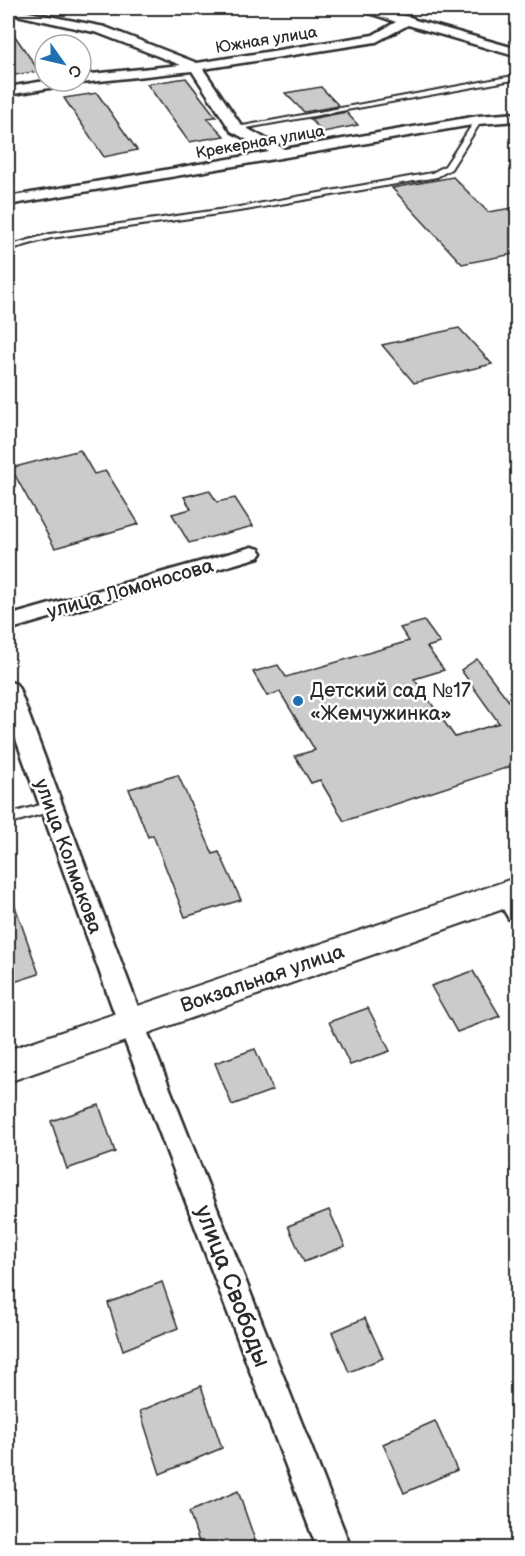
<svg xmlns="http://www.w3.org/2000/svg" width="525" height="1556" font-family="'Balsamiq Sans',sans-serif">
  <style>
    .building { fill: #cbcbcb; stroke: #2b2b2b; stroke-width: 1.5 }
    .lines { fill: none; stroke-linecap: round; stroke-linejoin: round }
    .lane-casing { stroke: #2b2b2b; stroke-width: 4 }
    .street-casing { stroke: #2b2b2b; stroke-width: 5 }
    .secondary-casing { stroke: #2b2b2b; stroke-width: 4 }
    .lane { fill: #fff; fill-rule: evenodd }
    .street { fill: #fff; fill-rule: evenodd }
    .secondary { fill: #fff; fill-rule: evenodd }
    .poi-dot { fill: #1f6fb2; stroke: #fff; stroke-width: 2 }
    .labels { text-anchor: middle; stroke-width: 5; stroke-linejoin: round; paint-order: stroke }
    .far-street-label { font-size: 16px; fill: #2b2b2b; stroke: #fff }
    .street-label { font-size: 20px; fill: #2b2b2b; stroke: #fff }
    .poi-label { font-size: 20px; fill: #2b2b2b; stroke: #fff; text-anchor: start }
    .near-street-label { font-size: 24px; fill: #2b2b2b; stroke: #fff }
  </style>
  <rect width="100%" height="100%" fill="#fff"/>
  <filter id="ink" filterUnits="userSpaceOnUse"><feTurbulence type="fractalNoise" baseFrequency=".0167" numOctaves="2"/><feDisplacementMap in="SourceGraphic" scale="12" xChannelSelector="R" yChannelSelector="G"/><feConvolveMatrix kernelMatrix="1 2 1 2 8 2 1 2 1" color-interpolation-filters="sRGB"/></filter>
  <g filter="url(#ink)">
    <g class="building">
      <path d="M8,26l31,45 -24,4 -7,-11z"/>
      <path d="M186,78l30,39 -9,1 17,18 -35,6 -42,-58z"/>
      <path d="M321,87l18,19 -35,6 -19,-19z"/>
      <path d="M97,93l40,57 -33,7 -40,-59z"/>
      <path d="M346,112l12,13 -35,7 -13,-13z"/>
      <path d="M453,177l35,35 30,-5v46l-56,11 -70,-76z"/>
      <path d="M459,328l33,36 -78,19 -32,-38z"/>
      <path d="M80,450l14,24 12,-3 33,53 -84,24 -44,-80z"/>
      <path d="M209,490l8,12 18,-4 18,28 -64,17 -17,-29 19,-5 -7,-12z"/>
      <path d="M424,621l16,22 -13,4 17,23 -30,9 41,58 44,-14 -38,-53 16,-11 41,54v51l-174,57 -24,-41 -9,3 -16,-27 20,-6 -35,-58 -13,4 -14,-24 25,-7 8,12 123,-36 -9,-13z"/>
      <path d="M178,775l35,79 6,-2 22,48 -56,17 -32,-82 -5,2 -19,-48z"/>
      <path d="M8,895h3l28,79 -31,10z"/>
      <path d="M473,971l27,45 -43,16 -26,-46z"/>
      <path d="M368,1008l22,43 -40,14 -21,-43z"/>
      <path d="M255,1049l18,41 -41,15 -17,-42z"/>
      <path d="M99,1105l16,47 -48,17 -16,-48z"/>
      <path d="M329,1210l16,36 -41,16 -16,-36z"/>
      <path d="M162,1282l16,46 -55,22 -15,-47z"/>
      <path d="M365,1318l18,40 -34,14 -17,-40z"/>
      <path d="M201,1386l21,62 -62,26 -20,-63z"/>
      <path d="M435,1421l22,49 -53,23 -21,-49z"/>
      <path d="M238,1491l17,49 -18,8h-36l-12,-36z"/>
    </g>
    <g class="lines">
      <defs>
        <g id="lane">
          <path d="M518,75v4l-282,51 -4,-2z"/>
          <path d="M476,119l6,1 -31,49 -14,8 -191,33 -195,28 -43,12v-4l42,-12 196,-28 186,-33 13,-7z"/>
          <path d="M51,802l4,2 2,3 -2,3 -47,14v-10z"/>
        </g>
        <g id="street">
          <path d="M8,8l97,19 92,36 176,-28 23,-13 -42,-14h17l42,10 2,2 103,29v8l-110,-32 -32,17 -173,27 38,56 43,24 194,-33 40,-3v8l-40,3 -470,81v-8l261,-45 -38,-21 -39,-60 -111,12 -5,-2h5v-6l100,-10 -83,-32 -90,-20z"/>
          <path d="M45,81h28l-6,4 -59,10v-8z"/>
          <path d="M252,547l7,2 3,4 -3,4 -251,73v-14z"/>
          <path d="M8,681l8,3 3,5 125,334 207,525h-34l-199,-525 -110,-306z"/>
          <path d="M506,884c16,6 12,23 12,38l-9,-3 -15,-25 3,-7z"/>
        </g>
        <path id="secondary" d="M518,877v27l-510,178v-32z"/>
      </defs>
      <use href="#lane" class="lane-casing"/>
      <use href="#street" class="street-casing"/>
      <use href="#secondary" class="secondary-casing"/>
      <use href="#lane" class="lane"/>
      <use href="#street" class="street"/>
      <use href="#secondary" class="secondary"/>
    </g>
  </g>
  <circle class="poi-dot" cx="298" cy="701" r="6"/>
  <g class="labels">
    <g class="far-street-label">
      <text transform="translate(266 39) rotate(-9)" y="6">Южная улица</text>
      <text transform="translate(260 141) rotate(-10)" y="6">Крекерная улица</text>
    </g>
    <g class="street-label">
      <text transform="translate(130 588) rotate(-16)" y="7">улица Ломоносова</text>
      <text transform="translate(69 856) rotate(70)" y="7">улица Колмакова</text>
      <text transform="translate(262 978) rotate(-19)" y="7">Вокзальная улица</text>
    </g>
    <g class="poi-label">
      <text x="310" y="697">Детский сад №17<tspan x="310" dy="23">«Жемчужинка»</tspan></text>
    </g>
    <g class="near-street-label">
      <text transform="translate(233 1286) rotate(69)" y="8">улица Свободы</text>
    </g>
  </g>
  <rect width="525" height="1556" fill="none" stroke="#fff" stroke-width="30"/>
  <rect x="15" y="15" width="495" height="1526" fill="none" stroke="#2b2b2b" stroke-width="2" filter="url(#ink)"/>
  <g transform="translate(63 63) rotate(124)"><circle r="28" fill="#ffffff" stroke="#aaaaaa" stroke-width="1.5"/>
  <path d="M0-4.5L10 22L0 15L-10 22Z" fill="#1f6fb2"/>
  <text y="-9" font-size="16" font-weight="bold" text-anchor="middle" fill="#2b2b2b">С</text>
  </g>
</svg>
